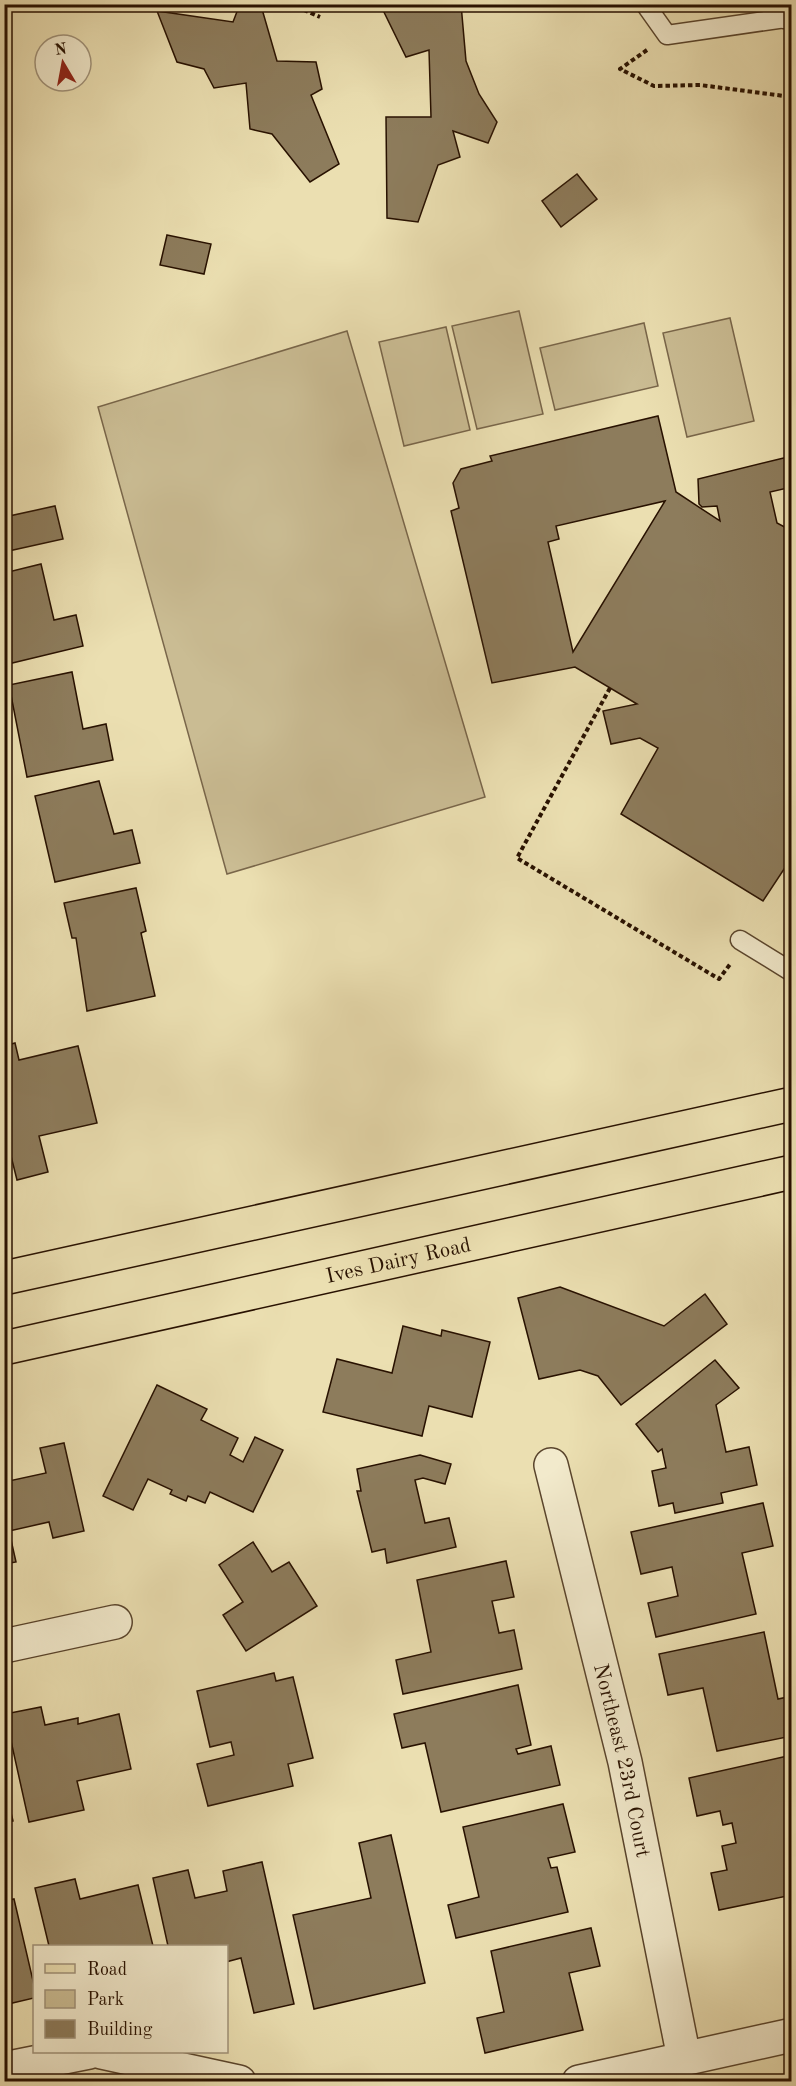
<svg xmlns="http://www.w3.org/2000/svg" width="796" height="2086" font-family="'Old Standard TT',serif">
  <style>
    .green { fill: #cabc93; stroke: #79664a; stroke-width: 1.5 }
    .building { fill: #8d7c5c; stroke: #281100; stroke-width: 1.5; fill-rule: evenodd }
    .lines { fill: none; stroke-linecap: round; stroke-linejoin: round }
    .lane-casing { stroke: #59442c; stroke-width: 21 }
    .street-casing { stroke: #59442c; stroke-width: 36 }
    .primary-casing { stroke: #281100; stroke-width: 36 }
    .path { stroke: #281100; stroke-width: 4; stroke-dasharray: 4.5 3; stroke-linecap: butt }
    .lane { stroke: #f2eacc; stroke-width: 18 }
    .street { stroke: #f2eacc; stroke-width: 33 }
    .primary { stroke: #ebdfb1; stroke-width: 33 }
    .labels { text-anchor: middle; stroke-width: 4.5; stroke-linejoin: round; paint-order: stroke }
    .street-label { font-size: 21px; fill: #281100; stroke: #f2eacc }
  </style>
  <rect width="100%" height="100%" fill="#ebdfb1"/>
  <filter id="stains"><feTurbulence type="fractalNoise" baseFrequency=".00333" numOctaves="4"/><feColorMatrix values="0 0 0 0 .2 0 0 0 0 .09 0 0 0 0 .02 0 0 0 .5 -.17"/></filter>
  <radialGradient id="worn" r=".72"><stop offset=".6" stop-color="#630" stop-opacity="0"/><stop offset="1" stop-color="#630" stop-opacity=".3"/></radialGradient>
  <g class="green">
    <path d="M519,311l24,103 -66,15 -25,-103z"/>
    <path d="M730,318l24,103 -67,16 -24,-104z"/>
    <path d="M644,323l14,63 -103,24 -15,-62z"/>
    <path d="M446,327l24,103 -66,16 -25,-104z"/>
    <path d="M347,331l138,466 -258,77 -129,-467z"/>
  </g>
  <g class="building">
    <path d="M380,4h81l5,57 13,33 18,28 -9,21 -35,-12 7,26 -22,8 -20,57 -31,-4 -1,-101h45l-2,-67 -23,7z"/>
    <path d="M238,9h24l15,52 39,1 6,27 -11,6 28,69 -29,18 -38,-48 -22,-5 -4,-46 -32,5 -10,-19 -27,-7 -20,-51 76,11z"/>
    <path d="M577,174l20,25 -36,28 -19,-26z"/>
    <path d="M167,235l44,9 -7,30 -44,-9z"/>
    <path d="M658,416l18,76 44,29 -3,-15 -15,1 -3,-3 -1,-25 94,-23v31l-22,5 7,31 15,8v326l-29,44 -142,-87 37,-66 -18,-10 -29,6 -8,-33 34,-7 -62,-37 -83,16 -41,-172 8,-3 -6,-25 8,-14 31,-8 -2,-5zM665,501l-92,151 -25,-110 11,-3 -3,-13z"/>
    <path d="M4,497l5,19 46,-10 8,33 -59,13z"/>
    <path d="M41,564l13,56 22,-5 7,31 -79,19v-92z"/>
    <path d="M72,672l11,57 23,-5 7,36 -86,17 -18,-92z"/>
    <path d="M99,781l15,53 18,-4 8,33 -85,19 -20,-86z"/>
    <path d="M136,888l10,43 -5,2 14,63 -68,15 -11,-73h-4l-8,-35z"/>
    <path d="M15,1043l4,17 59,-14 19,77 -58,13 9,36 -31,8 -13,-52v-82z"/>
    <path d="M560,1287l104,39 41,-32 22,30 -106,81 -23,-29 -18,-6 -41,9 -21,-81z"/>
    <path d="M403,1326l38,10 1,-6 48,12 -18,75 -43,-11 -7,30 -99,-24 14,-53 55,14z"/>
    <path d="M715,1360l24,28 -23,17 10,47 23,-5 8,38 -36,8 2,10 -48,10 -2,-10 -14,3 -7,-35 14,-3 -4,-19 -4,3 -22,-28z"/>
    <path d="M157,1385l50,24 -6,11 37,18 -8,17 13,7 12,-25 28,13 -30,62 -43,-20 -5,11 -17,-7 -2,5 -16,-7 2,-4 -24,-11 -15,31 -30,-14z"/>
    <path d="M64,1443l20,88 -31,7 -4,-16 -40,9 7,31 -12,2v-82l42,-9 -6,-25z"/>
    <path d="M420,1455l31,9 -6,20 -22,-6 -8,2 10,43 24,-5 7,29 -69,16 -2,-14 -13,3 -15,-61h4l-4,-22z"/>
    <path d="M763,1503l10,43 -31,7 14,61 -100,23 -8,-34 30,-7 -6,-29 -31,7 -10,-42z"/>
    <path d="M253,1542l19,30 17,-10 28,44 -71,45 -23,-36 20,-13 -24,-37z"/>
    <path d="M506,1561l8,36 -22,4 7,32 15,-3 8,39 -119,25 -7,-34 35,-8 -14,-72z"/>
    <path d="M764,1632l14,67 14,-3v40l-75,15 -14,-63 -35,7 -9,-41z"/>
    <path d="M274,1673l2,8 17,-4 20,81 -25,6 5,22 -85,20 -11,-42 37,-9 -3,-13 -21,5 -13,-56z"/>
    <path d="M518,1685l13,60 -15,4 2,5 33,-8 9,39 -119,27 -16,-69 -23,5 -8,-34z"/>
    <path d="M41,1707l4,18 33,-7v6l41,-10 12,55 -54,12 7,29 -55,12 -24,-108z"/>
    <path d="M792,1755v47l-3,1 3,92 -73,15 -8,-37 16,-3 -5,-24 14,-3 -4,-20 -9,2 -3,-14 -23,5 -8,-38z"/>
    <path d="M4,1784l9,37 -9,2z"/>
    <path d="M563,1804l12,48 -27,6 3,10 6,-1 11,45 -112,26 -8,-33 31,-8 -16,-70z"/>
    <path d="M391,1835l34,148 -111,26 -21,-94 78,-17 -12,-55z"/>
    <path d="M262,1862l32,142 -40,9 -13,-55 -15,4v-16h-58l-15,-68 35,-8 7,28 32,-7 -4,-20z"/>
    <path d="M75,1879l5,20 58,-14 15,61h-104l-14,-58z"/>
    <path d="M14,1899l20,86v13l-30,7v-104z"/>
    <path d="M591,1928l9,38 -31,7 14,57 -98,23 -8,-35 27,-6 -13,-61z"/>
  </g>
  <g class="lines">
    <defs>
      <g id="lane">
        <path d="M645,4l22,31 125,-18"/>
        <path d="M772,4l12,15"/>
        <path d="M740,940l52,32"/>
      </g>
      <g id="street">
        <path id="s1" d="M551,1465l74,297 59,296"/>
        <path d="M4,1646l111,-24"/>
        <path d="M101,2052l138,30"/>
        <path d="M4,2069l85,-17"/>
        <path d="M579,2082l213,-47"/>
      </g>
      <g id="primary">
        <path d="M4,1278l788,-174"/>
        <path id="s2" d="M4,1348l788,-176"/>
      </g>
    </defs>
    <use href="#lane" class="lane-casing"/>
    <use href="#street" class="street-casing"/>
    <use href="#primary" class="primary-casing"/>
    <g class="path">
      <path d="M290,4l30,13"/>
      <path d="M647,50l-27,19 34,17 46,-1 92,12"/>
      <path d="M610,688l-93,170 202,121 12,-16"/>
    </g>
    <use href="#lane" class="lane"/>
    <use href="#street" class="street"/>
    <use href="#primary" class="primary"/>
  </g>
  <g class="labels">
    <g class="street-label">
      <text dy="7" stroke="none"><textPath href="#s2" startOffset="404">Ives Dairy Road</textPath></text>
      <text dy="7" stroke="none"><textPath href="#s1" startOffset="304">Northeast 23rd Court</textPath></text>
    </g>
  </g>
  <rect width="796" height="2086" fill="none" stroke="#ebdfb1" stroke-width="24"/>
  <rect x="6" y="6" width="784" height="2074" fill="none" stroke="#281100" stroke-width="3"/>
  <rect x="12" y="12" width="772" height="2062" fill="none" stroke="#281100" stroke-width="1.5"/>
  <rect x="33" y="1945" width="195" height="108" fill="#f2eacc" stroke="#a1937a" stroke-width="1.5"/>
  <rect x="45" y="1964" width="30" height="9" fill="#ebdfb1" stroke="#a1937a" stroke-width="1.5"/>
  <text x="87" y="1975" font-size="18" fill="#281100">Road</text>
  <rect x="45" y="1990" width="30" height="18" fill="#cabc93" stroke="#a1937a" stroke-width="1.5"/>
  <text x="87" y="2005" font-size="18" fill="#281100">Park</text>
  <rect x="45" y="2020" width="30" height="18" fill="#8d7c5c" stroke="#a1937a" stroke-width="1.5"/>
  <text x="87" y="2035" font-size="18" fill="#281100">Building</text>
  <g transform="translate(63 63) rotate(350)"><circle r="28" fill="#f2eacc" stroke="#a1937a" stroke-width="1.5"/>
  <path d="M0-4.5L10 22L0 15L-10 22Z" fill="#8f2418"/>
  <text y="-9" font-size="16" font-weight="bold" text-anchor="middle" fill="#281100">N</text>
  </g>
  <rect width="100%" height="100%" filter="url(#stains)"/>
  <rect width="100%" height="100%" fill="url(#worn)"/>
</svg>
